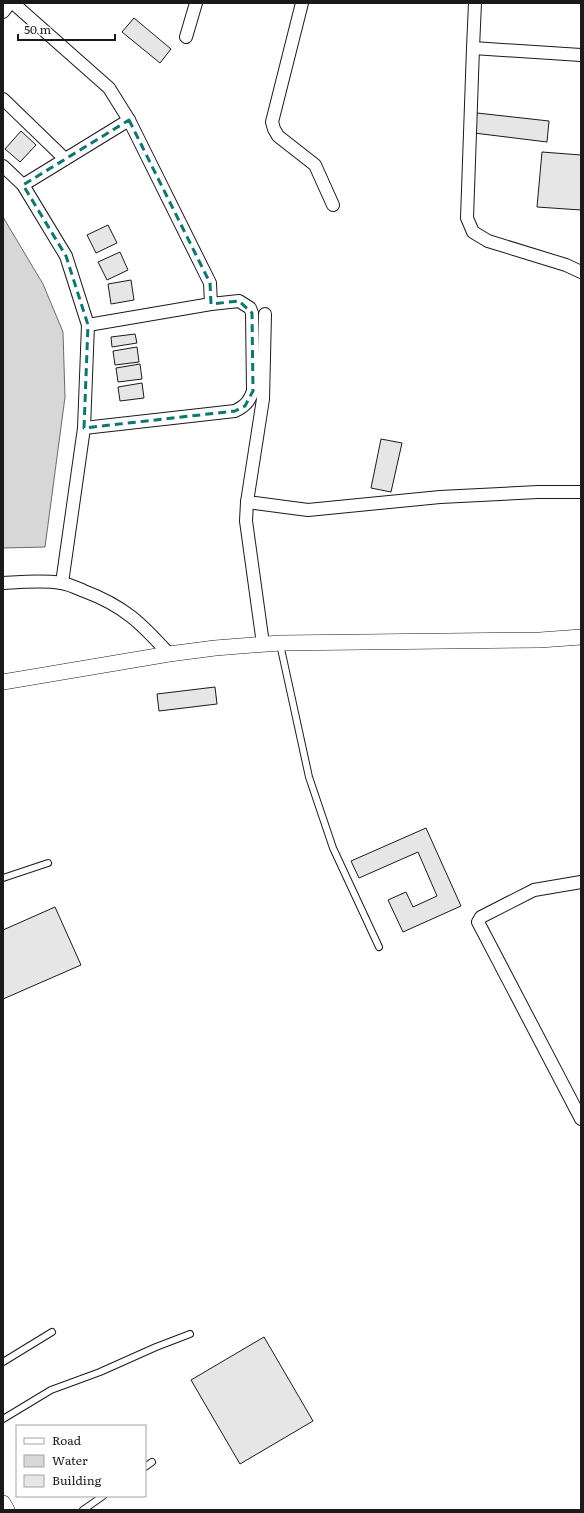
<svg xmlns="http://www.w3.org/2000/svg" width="584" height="1513" font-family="Literata,serif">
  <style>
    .water { fill: #d7d7d7; stroke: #6a6a6a }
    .building { fill: #e6e6e6; stroke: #1a1a1a }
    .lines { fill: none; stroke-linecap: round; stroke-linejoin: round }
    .service-casing { stroke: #1a1a1a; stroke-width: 8 }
    .minor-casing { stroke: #1a1a1a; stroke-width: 14 }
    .tertiary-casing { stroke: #1a1a1a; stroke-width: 16 }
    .service { stroke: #fff; stroke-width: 6 }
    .minor { stroke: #fff; stroke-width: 12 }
    .tertiary { stroke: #fff; stroke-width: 15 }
    .marked { fill: none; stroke: #0f766e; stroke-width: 3; stroke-dasharray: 8 5; stroke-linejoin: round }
  </style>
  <rect width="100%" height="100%" fill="#fff"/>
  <path class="water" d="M3,217l40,67 20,48 2,65 -20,150 -42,1z"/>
  <g class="building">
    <path d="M134,18l37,31 -11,14 -38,-31z"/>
    <path d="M477,113l72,8 -2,21 -73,-9z"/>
    <path d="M21,131l15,14 -16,17 -15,-13z"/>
    <path d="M542,152l39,3v55l-44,-3z"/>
    <path d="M108,225l9,18 -21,10 -9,-18z"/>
    <path d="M120,252l8,18 -21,10 -9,-18z"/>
    <path d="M131,280l3,20 -23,4 -3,-20z"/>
    <path d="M135,334l2,9 -25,4 -1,-10z"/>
    <path d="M137,347l2,15 -24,3 -2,-14z"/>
    <path d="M140,364l2,15 -24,3 -2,-14z"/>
    <path d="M142,383l2,15 -24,3 -2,-14z"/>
    <path d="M381,439l21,4 -11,49 -20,-4z"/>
    <path d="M215,687l2,17 -58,7 -2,-17z"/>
    <path d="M426,828l35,78 -58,26 -15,-32 18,-8 7,15 24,-11 -19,-44 -59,26 -8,-17z"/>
    <path d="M55,907l26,58 -78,34v-69z"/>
    <path d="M264,1337l49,84 -73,43 -49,-84z"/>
  </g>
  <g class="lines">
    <defs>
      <g id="service">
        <path d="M280,644l29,133 24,71 46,99"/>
        <path d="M3,878l45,-15"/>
        <path d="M3,1362l49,-30"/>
        <path d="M3,1419l48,-29 49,-18 56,-25 34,-13"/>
        <path d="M145,1467l7,-5"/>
        <path d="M83,1510l20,-14"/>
      </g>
      <g id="minor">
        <path d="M13,3l96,85 20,32 81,163 1,21"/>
        <path d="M302,3l-30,119 2,7 4,7 37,29 18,40"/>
        <path d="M475,3l-2,45 108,7"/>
        <path d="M3,12l7,-9"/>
        <path d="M186,37l10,-34"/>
        <path d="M473,48l-6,170 6,14 15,9 78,24 15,7"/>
        <path d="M3,99l62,60"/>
        <path d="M3,166l20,19 43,71 22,69 -4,103 -22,155"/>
        <path d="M23,185l106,-65"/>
        <path d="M84,428l151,-17c10,-5 14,-9 18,-20l-1,-78 -2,-5 -11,-7 -28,3 -123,21"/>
        <path d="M247,502l61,8 132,-13 98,-5h43"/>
        <path d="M3,583c19,-1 39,-3 58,0 8,1 16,5 23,8 40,15 57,32 85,63"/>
        <path d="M263,644l-17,-123 1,-19 16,-103 2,-85"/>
        <path d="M581,882l-47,8 -53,27 -3,5 103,197"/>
      </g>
      <g id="tertiary">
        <path d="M3,682l166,-28 46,-6 65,-5 260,-3 41,-3"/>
        <path d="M3,1503l4,7"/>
      </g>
    </defs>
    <use href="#service" class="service-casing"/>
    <use href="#minor" class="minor-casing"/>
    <use href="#tertiary" class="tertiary-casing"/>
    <use href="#service" class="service"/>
    <use href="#minor" class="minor"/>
    <use href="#tertiary" class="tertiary"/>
  </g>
  <path class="marked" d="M129,120l81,163 1,21 28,-3 13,12 1,78 -8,15 -10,5 -151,17 4,-103 -22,-69 -43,-71z"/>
  <rect width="584" height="1513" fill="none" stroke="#1a1a1a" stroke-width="8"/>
  <rect x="16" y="1425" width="130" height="72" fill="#ffffff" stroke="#a3a3a3"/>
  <rect x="24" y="1438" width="20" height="6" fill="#ffffff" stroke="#a3a3a3"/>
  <text x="52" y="1445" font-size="12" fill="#1a1a1a">Road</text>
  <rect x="24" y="1455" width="20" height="12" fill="#d7d7d7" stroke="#a3a3a3"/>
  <text x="52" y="1465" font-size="12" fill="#1a1a1a">Water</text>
  <rect x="24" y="1475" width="20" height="12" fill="#e6e6e6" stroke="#a3a3a3"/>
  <text x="52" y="1485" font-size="12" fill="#1a1a1a">Building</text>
  <path d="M18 34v6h97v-6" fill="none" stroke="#1a1a1a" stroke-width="2"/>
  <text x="24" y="34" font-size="12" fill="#1a1a1a" stroke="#ffffff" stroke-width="3" paint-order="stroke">50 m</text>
</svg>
